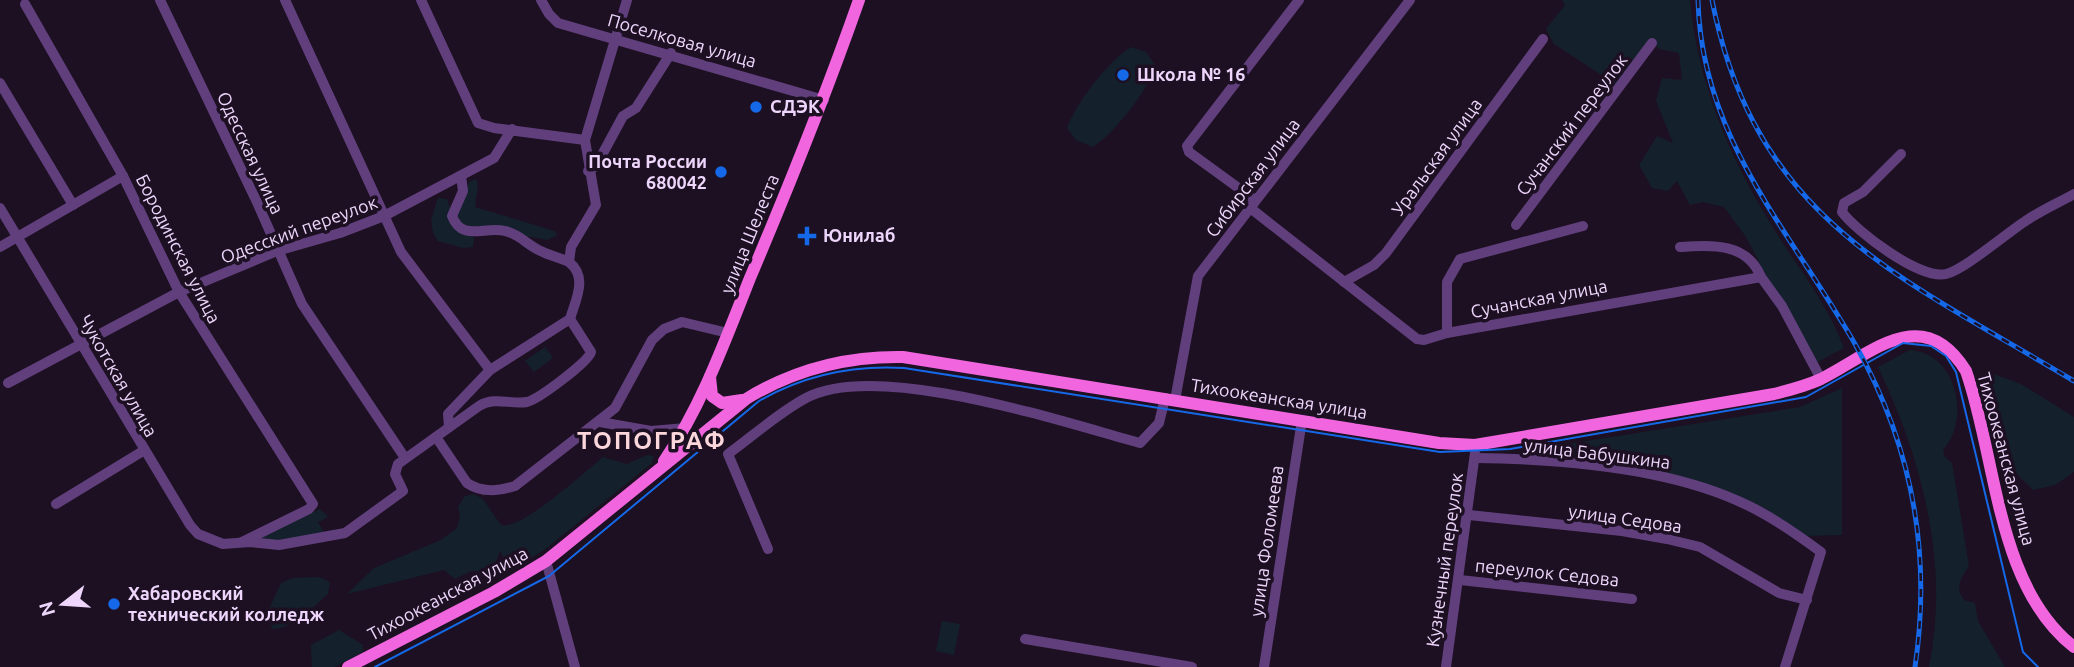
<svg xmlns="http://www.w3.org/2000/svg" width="2074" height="667" font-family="Ubuntu,sans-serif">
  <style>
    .green { fill: #14202c }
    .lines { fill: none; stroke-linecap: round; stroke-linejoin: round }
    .minor { stroke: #613f7d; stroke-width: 10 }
    .major { stroke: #f166df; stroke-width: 12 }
    .tram { stroke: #1568e8; stroke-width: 2 }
    .rail-casing { stroke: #1568e8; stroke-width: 5 }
    .rail { stroke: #1d1022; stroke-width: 2.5; stroke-dasharray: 8; stroke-linecap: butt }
    .poi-dot { fill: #1568e8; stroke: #1d1022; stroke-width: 2.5 }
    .labels { text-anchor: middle; stroke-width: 7; stroke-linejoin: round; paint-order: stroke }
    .street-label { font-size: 18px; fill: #edd5fb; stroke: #1d1022 }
    .poi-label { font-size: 18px; font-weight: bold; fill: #edd5fb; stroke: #1d1022; text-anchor: start }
    .district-label { font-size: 24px; font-weight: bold; letter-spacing: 2px; fill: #fbd7dc; stroke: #1d1022 }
  </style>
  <rect width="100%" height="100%" fill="#1d1022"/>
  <g class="green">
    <path d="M1562,0h128c7,80 39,157 81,224 25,42 56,78 73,124l-32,17 -66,-128 -22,-30 -21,-5 -13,3 -13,-24 -9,10 -16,-3 -13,-23 18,-29 16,7 -17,-42 6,-23 20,2 -3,-27 -20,-4 -10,-10 -31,47 -64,-42 -8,-15 19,-24z"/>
    <path d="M1131,47l15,5 9,13c-6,25 -40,67 -62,82l-17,-7 -9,-12c9,-25 41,-67 64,-81z"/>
    <path d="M476,179l2,6 -3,22 80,24 2,4 -10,5c-28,-8 -65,1 -89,-19l-2,-12 13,-27z"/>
    <path d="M438,198l9,1 9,30 18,8 -1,10 -10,1 -25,-7 -5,-8 -2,-13z"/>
    <path d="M545,347l8,11 -19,14 -9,-11z"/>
    <path d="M1910,350c47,3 61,69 33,100l2,7 7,6 17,103c-7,11 -15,21 -5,34l11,3 3,18 27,46h-76c21,-103 -7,-208 -51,-300z"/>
    <path d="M1988,372l33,12 53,33v55l-19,13 -22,5 -19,-19z"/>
    <path d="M1842,388v147l-35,1 -23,-14 -141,-55h-14l-8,-10 -11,9 -71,-10 3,-8 258,-41z"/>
    <path d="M647,455l7,1 -2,7 -104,84 -37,25 -11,-21 -8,21 -21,-1 -16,8 -11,-9 -97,24 27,-26 67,-28 16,-12 3,-12 -2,-9 7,-11 9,-2 9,5 18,26c18,7 85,-54 102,-68l24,7z"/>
    <path d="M320,509l8,8 -10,5 6,10 -45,11 -19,-5z"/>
    <path d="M319,577l11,5 -2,12c-13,12 -39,37 -56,35l-4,-18 13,-28 11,-5z"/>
    <path d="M942,621l18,3 -6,31 -18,-4z"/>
    <path d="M339,630l24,15v7l-28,15h-23l-1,-22z"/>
  </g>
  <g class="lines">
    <g class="minor">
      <path d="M160,0l96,200 46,104 103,154"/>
      <path d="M285,0l116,252 89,118"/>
      <path d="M421,0l57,123 16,5 91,12"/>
      <path d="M541,0l8,14 9,9 266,77"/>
      <path d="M25,4l98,172 56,116 134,212 -4,5 -67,33"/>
      <path d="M0,83l73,122"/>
      <path d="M1901,154l-38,38 -19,11 -2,9c15,20 78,68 104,62 18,-4 62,-42 81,-54 15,-10 31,-17 47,-26"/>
      <path d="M588,171l8,-5 27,-50 13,-8 35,-55"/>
      <path d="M461,176l2,15 -11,25c10,26 32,10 53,15 15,3 24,16 38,21 8,4 18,6 26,10"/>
      <path d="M1255,200l-66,-48 -2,-6 112,-146"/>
      <path d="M1249,207l168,132 7,1 23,-7 314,-56 21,29 39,73"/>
      <path d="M0,208l190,317 8,9 25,10 27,-2 29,3 66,-12 58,-42 -8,-17 3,-10 81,-58c16,-10 32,-1 48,-4 12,-3 61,-40 64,-50l-21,-33"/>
      <path d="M1516,225l136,-182"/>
      <path d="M0,247l123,-71"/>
      <path d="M1680,247c31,-2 67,-5 81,30"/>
      <path d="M1344,282l30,-17 12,-12 157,-214"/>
      <path d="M1447,333v-51l13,-23 123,-33"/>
      <path d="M8,383l171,-91 98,-41 63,-18 44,-17 110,-58 18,-29"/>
      <path d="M1175,400l23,-124 212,-276"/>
      <path d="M600,422l51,9 35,-3"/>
      <path d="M449,427l-1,-13 42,-44 80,-51c6,-20 18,-42 -1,-57l2,-15 25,-42 -11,-65 42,-140"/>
      <path d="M436,437l31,46c15,10 31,8 48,3l100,-78 37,-68 12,-11 18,-7 46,11"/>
      <path d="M1476,458c85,1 195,9 273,48 25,12 49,29 72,46l-36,115"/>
      <path d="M56,504l87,-53"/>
      <path d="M1469,515l153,16 45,8 33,8 79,46 28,7"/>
      <path d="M768,549l-40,-95c25,-18 50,-41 78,-56 71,-38 256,24 334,45l19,-20 6,-25"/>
      <path d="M546,561l29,106"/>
      <path d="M1460,580l172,19"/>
      <path d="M1025,639l167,28"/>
      <path d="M1264,667l38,-247"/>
      <path d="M1446,667l29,-214"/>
    </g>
    <g class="major">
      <path d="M710,377l2,19 10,7 20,-3"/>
      <path d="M664,461c38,-56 61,-120 86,-183 39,-92 76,-184 109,-278"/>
      <path d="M348,667l146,-75 52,-31 200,-162c49,-30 100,-43 157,-42l536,86 36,2 299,-51c16,-4 32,-8 47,-15 50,-25 102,-78 145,-8 31,88 30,215 108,276"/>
    </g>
    <path class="tram" d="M375,667l174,-91 210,-175c45,-26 94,-36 145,-33l536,84 70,-3 296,-52 97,-54 28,3 15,10 10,16 67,280 15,15"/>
    <defs>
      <g id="rail">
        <path d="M1698,0c3,138 93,232 157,344 57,101 77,208 60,323"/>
        <path d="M1712,0c43,220 187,276 362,381"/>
      </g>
    </defs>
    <use href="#rail" class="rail-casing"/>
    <use href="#rail" class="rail"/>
  </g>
  <g class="poi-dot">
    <circle cx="1123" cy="75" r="7"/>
    <circle cx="756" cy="107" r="7"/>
    <circle cx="721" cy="172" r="7"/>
    <path d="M803.5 225.5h7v7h7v7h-7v7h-7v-7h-7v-7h7z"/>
    <circle cx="114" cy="604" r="7"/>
  </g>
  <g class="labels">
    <g class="street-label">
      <text transform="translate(682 41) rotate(16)" y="6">Поселковая улица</text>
      <text transform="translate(1572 125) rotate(-53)" y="6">Сучанский переулок</text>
      <text transform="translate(250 153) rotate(65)" y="6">Одесская улица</text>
      <text transform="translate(1437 157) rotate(-54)" y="6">Уральская улица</text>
      <text transform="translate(1253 178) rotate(-53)" y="6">Сибирская улица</text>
      <text transform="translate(299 230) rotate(-20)" y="6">Одесский переулок</text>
      <text transform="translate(750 234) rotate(-68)" y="6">улица Шелеста</text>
      <text transform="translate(178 249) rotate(63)" y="6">Бородинская улица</text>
      <text transform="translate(1539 299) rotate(-11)" y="6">Сучанская улица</text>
      <text transform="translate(118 376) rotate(60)" y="6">Чукотская улица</text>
      <text transform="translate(1279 399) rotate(9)" y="6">Тихоокеанская улица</text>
      <text transform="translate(1597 454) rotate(7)" y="6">улица Бабушкина</text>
      <text transform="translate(2006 459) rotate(75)" y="6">Тихоокеанская улица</text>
      <text transform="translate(1625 519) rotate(8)" y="6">улица Седова</text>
      <text transform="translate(1267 541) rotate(-82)" y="6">улица Фоломеева</text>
      <text transform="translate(1445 560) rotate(-82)" y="6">Кузнечный переулок</text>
      <text transform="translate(1547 573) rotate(6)" y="6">переулок Седова</text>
      <text transform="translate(448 594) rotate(-28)" y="6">Тихоокеанская улица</text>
    </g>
    <g class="poi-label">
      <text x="1137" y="81">Школа № 16</text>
      <text x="770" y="113">СДЭК</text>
      <text x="707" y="168" text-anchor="end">Почта России<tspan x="707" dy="21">680042</tspan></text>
      <text x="823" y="242">Юнилаб</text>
      <text x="128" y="600">Хабаровский<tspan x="128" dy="21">технический колледж</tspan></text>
    </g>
    <g class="district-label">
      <text x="652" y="449">ТОПОГРАФ</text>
    </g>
  </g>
  <g transform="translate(63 604) rotate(253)" stroke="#1d1022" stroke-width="5" paint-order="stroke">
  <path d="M0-5L12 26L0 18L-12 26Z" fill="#edd5fb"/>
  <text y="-10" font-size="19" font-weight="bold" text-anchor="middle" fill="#edd5fb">N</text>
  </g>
</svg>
